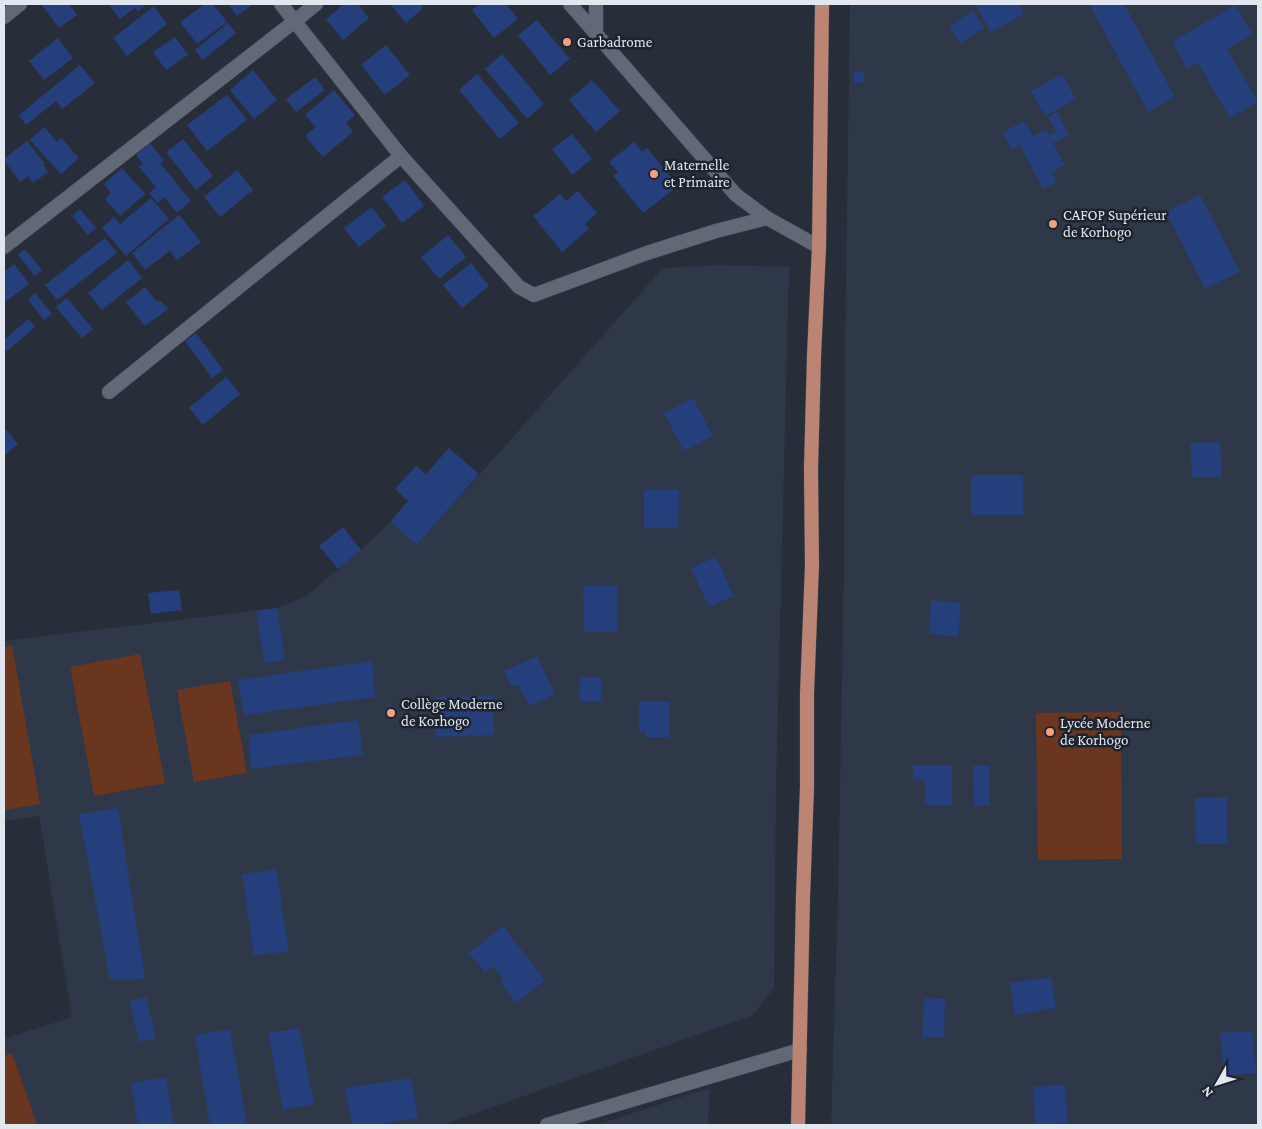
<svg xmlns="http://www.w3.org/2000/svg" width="1262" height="1129" font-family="'Crimson Pro',serif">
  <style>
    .built { fill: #2f3848 }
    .green { fill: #6a3620 }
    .building { fill: #253e7c }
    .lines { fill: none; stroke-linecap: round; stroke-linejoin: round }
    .minor-casing { stroke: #424852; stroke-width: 15 }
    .primary-casing { stroke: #424852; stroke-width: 15 }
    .minor { stroke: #616876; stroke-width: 14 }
    .primary { stroke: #bc8472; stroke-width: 14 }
    .poi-dot { fill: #f2a07f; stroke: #1e242f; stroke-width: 2 }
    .labels { text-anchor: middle; stroke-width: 5; stroke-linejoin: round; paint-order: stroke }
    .poi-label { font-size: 15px; fill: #e2e6ee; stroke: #1e242f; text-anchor: start }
  </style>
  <rect width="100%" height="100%" fill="#282d3a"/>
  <g class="built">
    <path d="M850,4h408v1121h-427l7,-228 6,-330 1,-214z"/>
    <path d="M720,265l69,2 -13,519 -2,202 -21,27 -311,110h-438v-86l68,-22 -33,-201 -35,5v-180l273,-33 28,-11 56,-47 29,-28 27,23 246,-277z"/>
    <path d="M710,1088l-2,37h-112z"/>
  </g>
  <g class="green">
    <path d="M12,645l28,159 -36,6v-163z"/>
    <path d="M140,654l25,129 -71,13 -24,-129z"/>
    <path d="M230,681l17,92 -53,9 -17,-92z"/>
    <path d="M1121,712l1,147 -84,1 -2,-147z"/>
    <path d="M12,1053l25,72h-33v-69z"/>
  </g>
  <g class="building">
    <path d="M41,4h28l8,11 -18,13z"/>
    <path d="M108,4h39l-9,7 -3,-3 -15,11z"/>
    <path d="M205,4h8l14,18 -30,22 -17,-22z"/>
    <path d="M228,4h25l-16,12z"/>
    <path d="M344,4h14l11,14 -26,22 -17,-21z"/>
    <path d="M390,4h30l3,4 -17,15z"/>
    <path d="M479,4h27l12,15 -24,19 -22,-28z"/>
    <path d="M975,4h43l6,10 -33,18z"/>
    <path d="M1089,4h35l51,93 -27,15z"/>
    <path d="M1235,5l18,29 -26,15 31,53 -28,16 -32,-55 -11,6 -15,-27z"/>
    <path d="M154,6l13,18 -40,32 -14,-18z"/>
    <path d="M973,11l11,17 -24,15 -11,-17z"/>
    <path d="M537,20l33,39 -20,16 -32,-40z"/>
    <path d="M228,23l8,10 -33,27 -8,-10z"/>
    <path d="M175,37l13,18 -22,15 -13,-18z"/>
    <path d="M58,38l15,20 -29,22 -15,-19z"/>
    <path d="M386,45l24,30 -25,20 -24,-30z"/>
    <path d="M502,54l42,50 -17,15 -42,-50z"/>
    <path d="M80,65l15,18 -33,26 -6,-8 -30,24 -7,-10z"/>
    <path d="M253,70l24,30 -23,19 -24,-29z"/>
    <path d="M854,72h10l1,10 -11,1z"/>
    <path d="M477,74l42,49 -19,16 -41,-49z"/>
    <path d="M1062,74l14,25 -31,17 -14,-25z"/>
    <path d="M315,77l10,13 -29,22 -10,-13z"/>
    <path d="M592,80l28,31 -24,21 -27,-32z"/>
    <path d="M334,90l21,25 -9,8 7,9 -30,25 -18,-21 11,-9 -11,-12z"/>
    <path d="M227,95l20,25 -40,31 -20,-26z"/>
    <path d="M1057,112l12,23 -16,8 12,22 -13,7 5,10 -14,7 -23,-44 -8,5 -9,-18 22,-11 8,15 13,-6 3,5 7,-3 -8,-15z"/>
    <path d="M44,127l13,15 4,-4 18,20 -18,16 -31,-34z"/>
    <path d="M572,134l20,25 -20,16 -20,-26z"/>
    <path d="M183,139l30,37 -17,14 -30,-38z"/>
    <path d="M27,141l18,23 -2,1 5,7 -15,11 -5,-7 -8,6 -16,-22v-1z"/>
    <path d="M634,142l8,10 5,-4 31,38 -35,27 -30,-37 5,-4 -9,-10z"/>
    <path d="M150,143l14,17 -4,3 31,38 -14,12 -13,-16 -6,6 -9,-10 7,-6 -17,-20 4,-3 -7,-9z"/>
    <path d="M122,168l23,26 -25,22 -15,-17 6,-6 -7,-9z"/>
    <path d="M237,170l16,20 -33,27 -16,-20z"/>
    <path d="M405,180l19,26 -22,17 -20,-26z"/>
    <path d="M578,191l19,22 -12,11 4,5 -27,23 -29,-36 27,-22 6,7z"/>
    <path d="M1200,195l40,77 -35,17 -39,-77z"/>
    <path d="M151,198l18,21 -43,37 -24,-28 12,-11 6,7z"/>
    <path d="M372,207l14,19 -27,21 -15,-19z"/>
    <path d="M80,209l16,19 -8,7 -16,-19z"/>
    <path d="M179,215l22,27 -24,18 -7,-9 -25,19 -13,-17z"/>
    <path d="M448,235l18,22 -27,22 -18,-22z"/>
    <path d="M105,238l12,15 -60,47 -12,-15z"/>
    <path d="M25,249l17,21 -7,6 -17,-21z"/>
    <path d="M128,260l14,18 -40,32 -14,-17z"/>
    <path d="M471,263l18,23 -27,22 -19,-23z"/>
    <path d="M14,264l15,20 -25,19v-31z"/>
    <path d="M145,287l12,15 3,-2 8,9 -23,17 -19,-24z"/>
    <path d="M35,293l17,21 -8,6 -16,-20z"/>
    <path d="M67,298l26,31 -11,9 -26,-31z"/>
    <path d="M28,319l7,8 -28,24 -3,-4v-7z"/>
    <path d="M196,333l27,37 -11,8 -27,-37z"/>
    <path d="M226,377l14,17 -37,31 -14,-17z"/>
    <path d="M693,398l20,38 -29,15 -20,-38z"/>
    <path d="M4,427l14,17 -14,12z"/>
    <path d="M1220,442l2,35 -30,1 -2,-35z"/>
    <path d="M449,448l30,26 -62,71 -27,-23 18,-21 -13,-12 21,-23 10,8z"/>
    <rect x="971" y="475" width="52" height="40"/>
    <path d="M644,490h35l-1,38h-34z"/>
    <path d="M343,527l18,23 -23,19 -19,-23z"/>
    <path d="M716,557l18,39 -25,11 -18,-39z"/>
    <path d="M583,586h34v46h-33z"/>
    <path d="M179,590l3,20 -31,4 -3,-21z"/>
    <path d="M931,600l30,3 -3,34 -29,-3z"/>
    <path d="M277,608l8,52 -20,3 -9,-52z"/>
    <path d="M537,656l18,38 -26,12 -11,-22 -7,3 -7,-16z"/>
    <path d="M372,661l3,36 -131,18 -6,-35z"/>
    <path d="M580,678h22l-1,23h-22z"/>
    <path d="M493,696l1,39 -58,2 -1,-40z"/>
    <path d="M639,702h30v35h-24l1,-6h-7z"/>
    <path d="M358,720l5,35 -112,14 -2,-34z"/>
    <path d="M913,765h39v40h-27v-25l-12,1z"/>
    <path d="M973,766h16v40h-15z"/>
    <path d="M1227,797v47h-31l-1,-46z"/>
    <path d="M118,808l27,171 -35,1 -31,-166z"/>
    <path d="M276,869l13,82 -35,5 -12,-82z"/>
    <path d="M503,926l42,54 -29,23 -16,-21 3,-3 -10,-13 -8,7 -16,-20z"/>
    <path d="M1051,977l5,31 -42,7 -4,-32z"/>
    <path d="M146,997l10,41 -17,4 -10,-41z"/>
    <path d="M924,998l21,1 -1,39 -22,-1z"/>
    <path d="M299,1028l15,76 -31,6 -15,-77z"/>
    <path d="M230,1029l17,96h-37l-15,-90z"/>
    <path d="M1252,1031l4,42 -32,3 -4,-43z"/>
    <path d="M166,1077l8,48h-36l-7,-42z"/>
    <path d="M411,1078l7,40 -43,7h-23l-7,-37z"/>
    <path d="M1065,1085l3,38 -33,2 -2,-38z"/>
  </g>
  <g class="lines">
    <defs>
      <g id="minor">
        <path d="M281,4l120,152 118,131 15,8 113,-42 69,-22 51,-13"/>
        <path d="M570,4l166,191 31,23 52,29"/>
        <path d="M4,17l16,-13"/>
        <path d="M596,33v-29"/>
        <path d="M4,247l291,-226 21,-17"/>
        <path d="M109,392l292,-236"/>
        <path d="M547,1125l253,-75"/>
      </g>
      <path id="primary" d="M798,1125l5,-228 4,-110v-93l5,-129 -1,-96 3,-113 5,-109 3,-243"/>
    </defs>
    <use href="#minor" class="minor-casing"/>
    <use href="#primary" class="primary-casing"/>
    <use href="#minor" class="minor"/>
    <use href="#primary" class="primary"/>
  </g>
  <g class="poi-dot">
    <circle cx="567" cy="42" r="5"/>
    <circle cx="654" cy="174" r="5"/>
    <circle cx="1053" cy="224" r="5"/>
    <circle cx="391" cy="713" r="5"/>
    <circle cx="1050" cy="732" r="5"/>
  </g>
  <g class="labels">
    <g class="poi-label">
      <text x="577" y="47">Garbadrome</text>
      <text x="664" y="170">Maternelle<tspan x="664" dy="17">et Primaire</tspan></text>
      <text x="1063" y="220">CAFOP Supérieur<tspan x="1063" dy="17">de Korhogo</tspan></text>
      <text x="401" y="709">Collège Moderne<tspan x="401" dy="17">de Korhogo</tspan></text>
      <text x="1060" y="728">Lycée Moderne<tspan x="1060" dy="17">de Korhogo</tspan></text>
    </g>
  </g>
  <rect width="1262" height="1129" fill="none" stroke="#e2e6ee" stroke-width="10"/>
  <g transform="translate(1217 1084) rotate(231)" stroke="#1e242f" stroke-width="4" paint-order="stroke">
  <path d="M0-4L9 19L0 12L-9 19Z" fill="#e2e6ee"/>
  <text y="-8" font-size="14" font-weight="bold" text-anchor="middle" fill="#e2e6ee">N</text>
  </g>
</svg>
